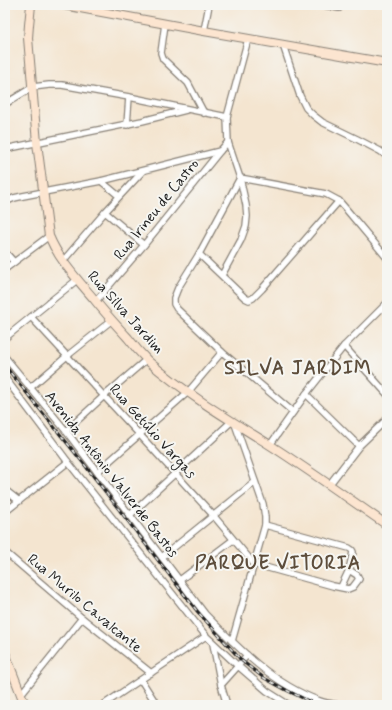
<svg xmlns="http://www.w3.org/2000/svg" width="392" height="710" font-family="Mynerve,sans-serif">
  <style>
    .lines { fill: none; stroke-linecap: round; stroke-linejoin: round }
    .street-casing { stroke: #888076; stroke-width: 8 }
    .secondary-casing { stroke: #888076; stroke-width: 10 }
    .street { stroke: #fff; stroke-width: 5.5 }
    .secondary { stroke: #fce5d0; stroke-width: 8 }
    .rail-casing { stroke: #1c1c1c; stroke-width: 3 }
    .rail { stroke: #f6f6f2; stroke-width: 1.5; stroke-dasharray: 4.5; stroke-linecap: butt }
    .labels { text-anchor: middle; stroke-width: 4; stroke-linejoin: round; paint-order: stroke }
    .street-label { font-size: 15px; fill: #1c1c1c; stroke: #f6f6f2 }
    .district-label { font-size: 19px; font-weight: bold; letter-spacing: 1px; fill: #5d4d3b; stroke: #f6f6f2 }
  </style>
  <rect width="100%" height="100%" fill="#f6f6f2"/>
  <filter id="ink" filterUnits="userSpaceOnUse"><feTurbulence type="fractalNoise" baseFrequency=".025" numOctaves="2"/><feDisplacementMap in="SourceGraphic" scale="8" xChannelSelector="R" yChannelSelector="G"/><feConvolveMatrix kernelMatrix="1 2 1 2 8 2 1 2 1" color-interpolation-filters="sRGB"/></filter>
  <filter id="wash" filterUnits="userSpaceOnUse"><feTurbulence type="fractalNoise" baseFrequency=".012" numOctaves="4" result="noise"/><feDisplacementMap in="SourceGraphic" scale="16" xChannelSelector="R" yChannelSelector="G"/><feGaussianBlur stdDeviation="0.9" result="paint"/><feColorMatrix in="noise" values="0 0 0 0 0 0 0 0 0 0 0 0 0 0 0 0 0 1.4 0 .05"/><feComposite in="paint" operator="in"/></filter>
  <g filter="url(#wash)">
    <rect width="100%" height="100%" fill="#f4e5d0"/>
  </g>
  <g filter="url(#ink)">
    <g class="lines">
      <defs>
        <g id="street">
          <path d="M324,5l15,3"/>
          <path d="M165,24l-4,29 2,6 25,24 16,30"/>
          <path d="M204,31l5,-26"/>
          <path d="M283,45l17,51 6,12 7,7 9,7 35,17 23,12 7,5"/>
          <path d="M5,104l28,-17 16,-2h13l67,12 98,20"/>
          <path d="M127,125l2,-28"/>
          <path d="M5,149l137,-28 44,-11"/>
          <path d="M240,178l-41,76 -21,34 -4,10v6l3,5 45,43 71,60"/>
          <path d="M240,178l86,16 13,7 7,8 41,49"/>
          <path d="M101,181l18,15"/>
          <path d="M5,202l9,-4 9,-2 78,-15 119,-30 8,-9"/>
          <path d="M105,212l39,33"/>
          <path d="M5,252l9,10"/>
          <path d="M199,254l46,44 4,2 4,-2 9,-9 77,-88"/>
          <path d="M63,261l42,-49 38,-41"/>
          <path d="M5,269l44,-33"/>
          <path d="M222,275l19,-35 5,-14 1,-10 -1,-11 -6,-27 -12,-36 -1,-25 21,-78"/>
          <path d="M96,301l48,-56 76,-94"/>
          <path d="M31,317l109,118 73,80 41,49 79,22 15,3 5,-2 6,-8 -2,-4 -8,-5 4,-18 -1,-2 -3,-2 -84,-23"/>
          <path d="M5,338l73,-59"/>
          <path d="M344,346l43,48"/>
          <path d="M5,357l61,74 139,183c33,34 69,71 115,87 6,2 12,3 18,4"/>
          <path d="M5,378l63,84 138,174 32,30 9,-11"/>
          <path d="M30,388l37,-32 45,-36"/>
          <path d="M306,394l53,52"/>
          <path d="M66,431l38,-35 43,-37"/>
          <path d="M270,445l36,-51 38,-48 43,-43"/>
          <path d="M97,472l91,-80 34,-40"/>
          <path d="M329,485l30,-39 28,-27"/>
          <path d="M5,490l14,11"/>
          <path d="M5,512l63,-50"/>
          <path d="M130,515l102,-94"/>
          <path d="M5,552l77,66 69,55"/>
          <path d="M162,557l93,-75"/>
          <path d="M180,580l53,-40"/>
          <path d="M341,587l8,-17"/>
          <path d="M232,641l33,-116v-8l-2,-13 -28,-80"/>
          <path d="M213,644l8,41 6,20"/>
          <path d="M141,680l16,25"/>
          <path d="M221,685l17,-19 29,25 22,14"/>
          <path d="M21,694l61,-76"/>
          <path d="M103,705l103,-69"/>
        </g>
        <g id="secondary">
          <path d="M31,5l-2,20 -1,13 9,105 12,93c10,24 28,43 45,63 11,14 22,26 34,39 6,8 13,16 20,23 37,32 80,58 122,84 39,25 78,53 117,80"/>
          <path d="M64,5l140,26 183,32"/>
          <path d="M5,653l20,52"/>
        </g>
      </defs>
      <use href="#street" class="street-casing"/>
      <use href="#secondary" class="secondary-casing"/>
      <use href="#street" class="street"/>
      <use href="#secondary" class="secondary"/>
      <defs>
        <g id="rail">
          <path d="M5,6l1,-1"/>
          <path d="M5,366l79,98 113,147 45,50 22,17 24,13 29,14"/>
        </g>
      </defs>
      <use href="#rail" class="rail-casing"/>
      <use href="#rail" class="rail"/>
    </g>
  </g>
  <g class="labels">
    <g class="street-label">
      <text transform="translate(156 209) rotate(-51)" y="5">Rua Irineu de Castro</text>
      <text transform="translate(126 312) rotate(48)" y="5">Rua Silva Jardim</text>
      <text transform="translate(153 431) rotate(48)" y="5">Rua Getúlio Vargas</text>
      <text transform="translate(112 474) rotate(52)" y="5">Avenida Antônio Valverde Bastos</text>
      <text transform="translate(85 603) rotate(40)" y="5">Rua Murilo Cavalcante</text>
    </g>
    <g class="district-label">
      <text x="298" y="374">SILVA JARDIM</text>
      <text x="278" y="569">PARQUE VITORIA</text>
    </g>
  </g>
  <rect width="392" height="710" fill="none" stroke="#f6f6f2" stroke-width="20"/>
</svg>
